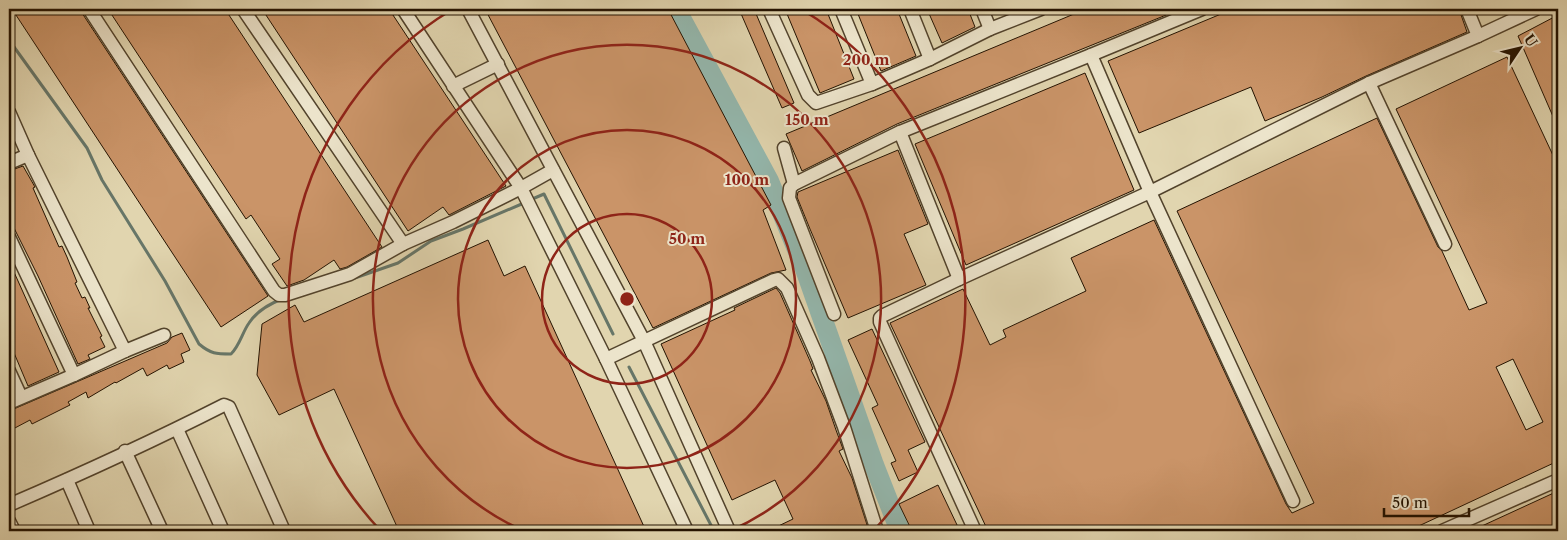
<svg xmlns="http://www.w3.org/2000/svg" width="1567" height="540" font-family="'Libre Caslon Text',serif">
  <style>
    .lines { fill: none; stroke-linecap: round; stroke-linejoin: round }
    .stream { stroke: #677668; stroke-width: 3 }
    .river { stroke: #94b8ae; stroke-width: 20 }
    .building { fill: #ca9468; stroke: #231200; fill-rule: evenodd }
    .minor-casing { stroke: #52432c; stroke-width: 15 }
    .minor { stroke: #ece4cb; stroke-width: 12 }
    .ring { fill: none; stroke: #8f2418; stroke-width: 2.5 }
    .centre { fill: #8f2418; stroke: #ece4cb; stroke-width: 2.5 }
    .ring-label { font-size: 15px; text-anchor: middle; font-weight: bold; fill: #8f2418; stroke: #ece4cb; stroke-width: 4; stroke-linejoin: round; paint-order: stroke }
  </style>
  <rect width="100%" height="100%" fill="#e1d5af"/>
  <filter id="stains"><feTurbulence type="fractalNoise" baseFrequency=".004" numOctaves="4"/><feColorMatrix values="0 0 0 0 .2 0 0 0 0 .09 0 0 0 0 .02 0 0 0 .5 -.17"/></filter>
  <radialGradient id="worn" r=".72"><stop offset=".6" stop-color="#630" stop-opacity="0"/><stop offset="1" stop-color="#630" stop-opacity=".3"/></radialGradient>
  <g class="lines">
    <g class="stream">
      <path d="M9,40l78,108 15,32 63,101 34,63c12,10 17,10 32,10 9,-9 11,-21 18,-31 8,-12 20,-19 33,-24"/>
      <path d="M530,200l14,-6 69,140"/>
      <path d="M352,279l46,-16 33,-22 32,-12 61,-26"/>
      <path d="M629,367l85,164"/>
    </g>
    <path class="river" d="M676,9l93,172 36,88 69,196 26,66"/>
  </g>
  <g class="building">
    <path d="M12,9h69l1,4 186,283 -47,31z"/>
    <path d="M108,9h117l157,238 -35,20 -7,2 -6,-9 -30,20 -17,6 -15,-22 8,-5 -29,-44 -5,4z"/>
    <path d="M262,9h127l117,177 -57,29 -6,-8 -35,24z"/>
    <path d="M485,9h183l103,196 -8,5 23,60 -15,3 -118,55z"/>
    <path d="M739,9h15l40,94 -12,5z"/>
    <path d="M785,9h41l28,70 -34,14z"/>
    <path d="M856,9h41l19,47 -35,15z"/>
    <path d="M927,9h41l7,18 -33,16z"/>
    <path d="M1086,9h95l-284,115 -95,47 -16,-37z"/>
    <path d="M1233,9h226l8,23 -101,44 -44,21 -57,24 -14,-34 -112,46 -31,-72z"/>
    <path d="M1558,15v113l-40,-92z"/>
    <path d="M1507,57l51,109v295l-150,70h-420l-98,-208 73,-34 27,56 16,-8 -3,-7 83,-39 -15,-33 83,-38 132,284 6,9 22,-10 -137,-292 200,-93 61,129 4,4 27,59 18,-7 -91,-194zM1513,359l30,63 -17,8 -30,-63z"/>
    <path d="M1085,73l49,117 -168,75 -51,-121z"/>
    <path d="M898,150l30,74 -24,10 22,51 -78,33 -38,-89 -13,-32 1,-5z"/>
    <path d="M23,166l12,21 -2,1 26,59 3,-1 5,11 10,25 -2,1 7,15 3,-1 5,11h-2l14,28 -2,1 5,10 -17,8 2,4 -12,5 -40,-88 -29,-58v-47z"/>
    <path d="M488,240l16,36 21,-10 121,265h-247l-65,-142 -55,26 -22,-40 5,-51 33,-19 9,17z"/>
    <path d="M9,261l50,111 -31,14 -19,-45z"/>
    <path d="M776,288l4,5 30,68 3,8 -2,1 15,31 10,29 7,19 -4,2 13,27 17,53h-101l25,-12 -18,-39 -43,20 -71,-156 74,-34 -1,-2z"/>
    <path d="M872,329l53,113 -17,8 10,22 -19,9 -8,-18 5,-2 -24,-53 6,-3 -30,-65z"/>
    <path d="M182,333l8,17 -9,4 3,8 -15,7 -2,-4 -20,11 -4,-8 -27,15 -1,-1 -27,16 -2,-6 -18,10 2,3 -38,19 -2,-4 -17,9 -1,-2 -3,2v-18l158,-68 5,-6z"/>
    <path d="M938,485l20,42 -9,4h-37l-13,-27z"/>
    <path d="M1558,491v40h-87z"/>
  </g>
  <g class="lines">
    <defs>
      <g id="minor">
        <path d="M89,9l185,282 5,4h6l65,-21 53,-30 50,-22 68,-34 32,-18"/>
        <path d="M243,9l160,235"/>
        <path d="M403,9l118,179 85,171 81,172"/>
        <path d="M468,9l176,332 85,190"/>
        <path d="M769,9l39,86 8,8 56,-19 58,-25 60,-30 51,-20"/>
        <path d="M841,9l31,75"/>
        <path d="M910,9l20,50"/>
        <path d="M982,9l8,20"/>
        <path d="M1478,36l58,-27"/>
        <path d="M1091,55l111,-46"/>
        <path d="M1369,83l76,161"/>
        <path d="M453,86l45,-22"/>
        <path d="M9,112l19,43 97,196"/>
        <path d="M900,132l59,147"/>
        <path d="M784,148l10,36"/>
        <path d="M9,163l19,-8"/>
        <path d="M9,237l65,138"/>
        <path d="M834,314l-45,-116 1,-10 4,-4 106,-52 191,-77 59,137 219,-109 109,-47 -11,-27"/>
        <path d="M606,359l168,-79 4,-1 9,9 31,70 26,69 33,104"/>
        <path d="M9,371l12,26"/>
        <path d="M9,403l65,-28 51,-24 39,-16"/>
        <path d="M177,429l46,102"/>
        <path d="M125,451l37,80"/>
        <path d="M67,480l22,51"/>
        <path d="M9,505c72,-31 144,-64 215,-100l5,2 55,124"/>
        <path d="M9,521l5,10"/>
        <path d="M975,531l-95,-209v-4l2,-2 77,-37 191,-87 143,309"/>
        <path d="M1442,531l116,-51"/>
      </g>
    </defs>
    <use href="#minor" class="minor-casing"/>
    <use href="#minor" class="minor"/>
  </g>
  <g class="ring">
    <circle cx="627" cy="299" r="85"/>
    <circle cx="627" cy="299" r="169"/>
    <path d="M524 531A254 254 0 1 1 730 531"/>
    <path d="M380 530A338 338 0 0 1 453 9M801 9A338 338 0 0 1 874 530"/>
  </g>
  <circle cx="627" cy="299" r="8" class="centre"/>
  <g class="ring-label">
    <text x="866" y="65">200 m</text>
    <text x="807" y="125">150 m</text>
    <text x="747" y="185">100 m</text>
    <text x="687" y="244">50 m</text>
  </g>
  <rect width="1567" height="540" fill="none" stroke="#e1d5af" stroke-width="30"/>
  <rect x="10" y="10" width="1547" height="520" fill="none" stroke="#231200" stroke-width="2.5"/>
  <rect x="15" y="15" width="1537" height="510" fill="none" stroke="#231200"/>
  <g transform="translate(1520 48) rotate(55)" stroke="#ece4cb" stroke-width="4" paint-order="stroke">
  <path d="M0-4L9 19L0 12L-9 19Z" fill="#231200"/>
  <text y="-8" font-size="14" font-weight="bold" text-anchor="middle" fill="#231200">U</text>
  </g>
  <path d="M1384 508v8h85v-8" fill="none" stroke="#231200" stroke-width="2.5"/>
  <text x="1392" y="508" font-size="15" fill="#231200" stroke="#ece4cb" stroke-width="4" paint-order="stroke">50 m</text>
  <rect width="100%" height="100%" filter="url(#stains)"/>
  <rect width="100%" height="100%" fill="url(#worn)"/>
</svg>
